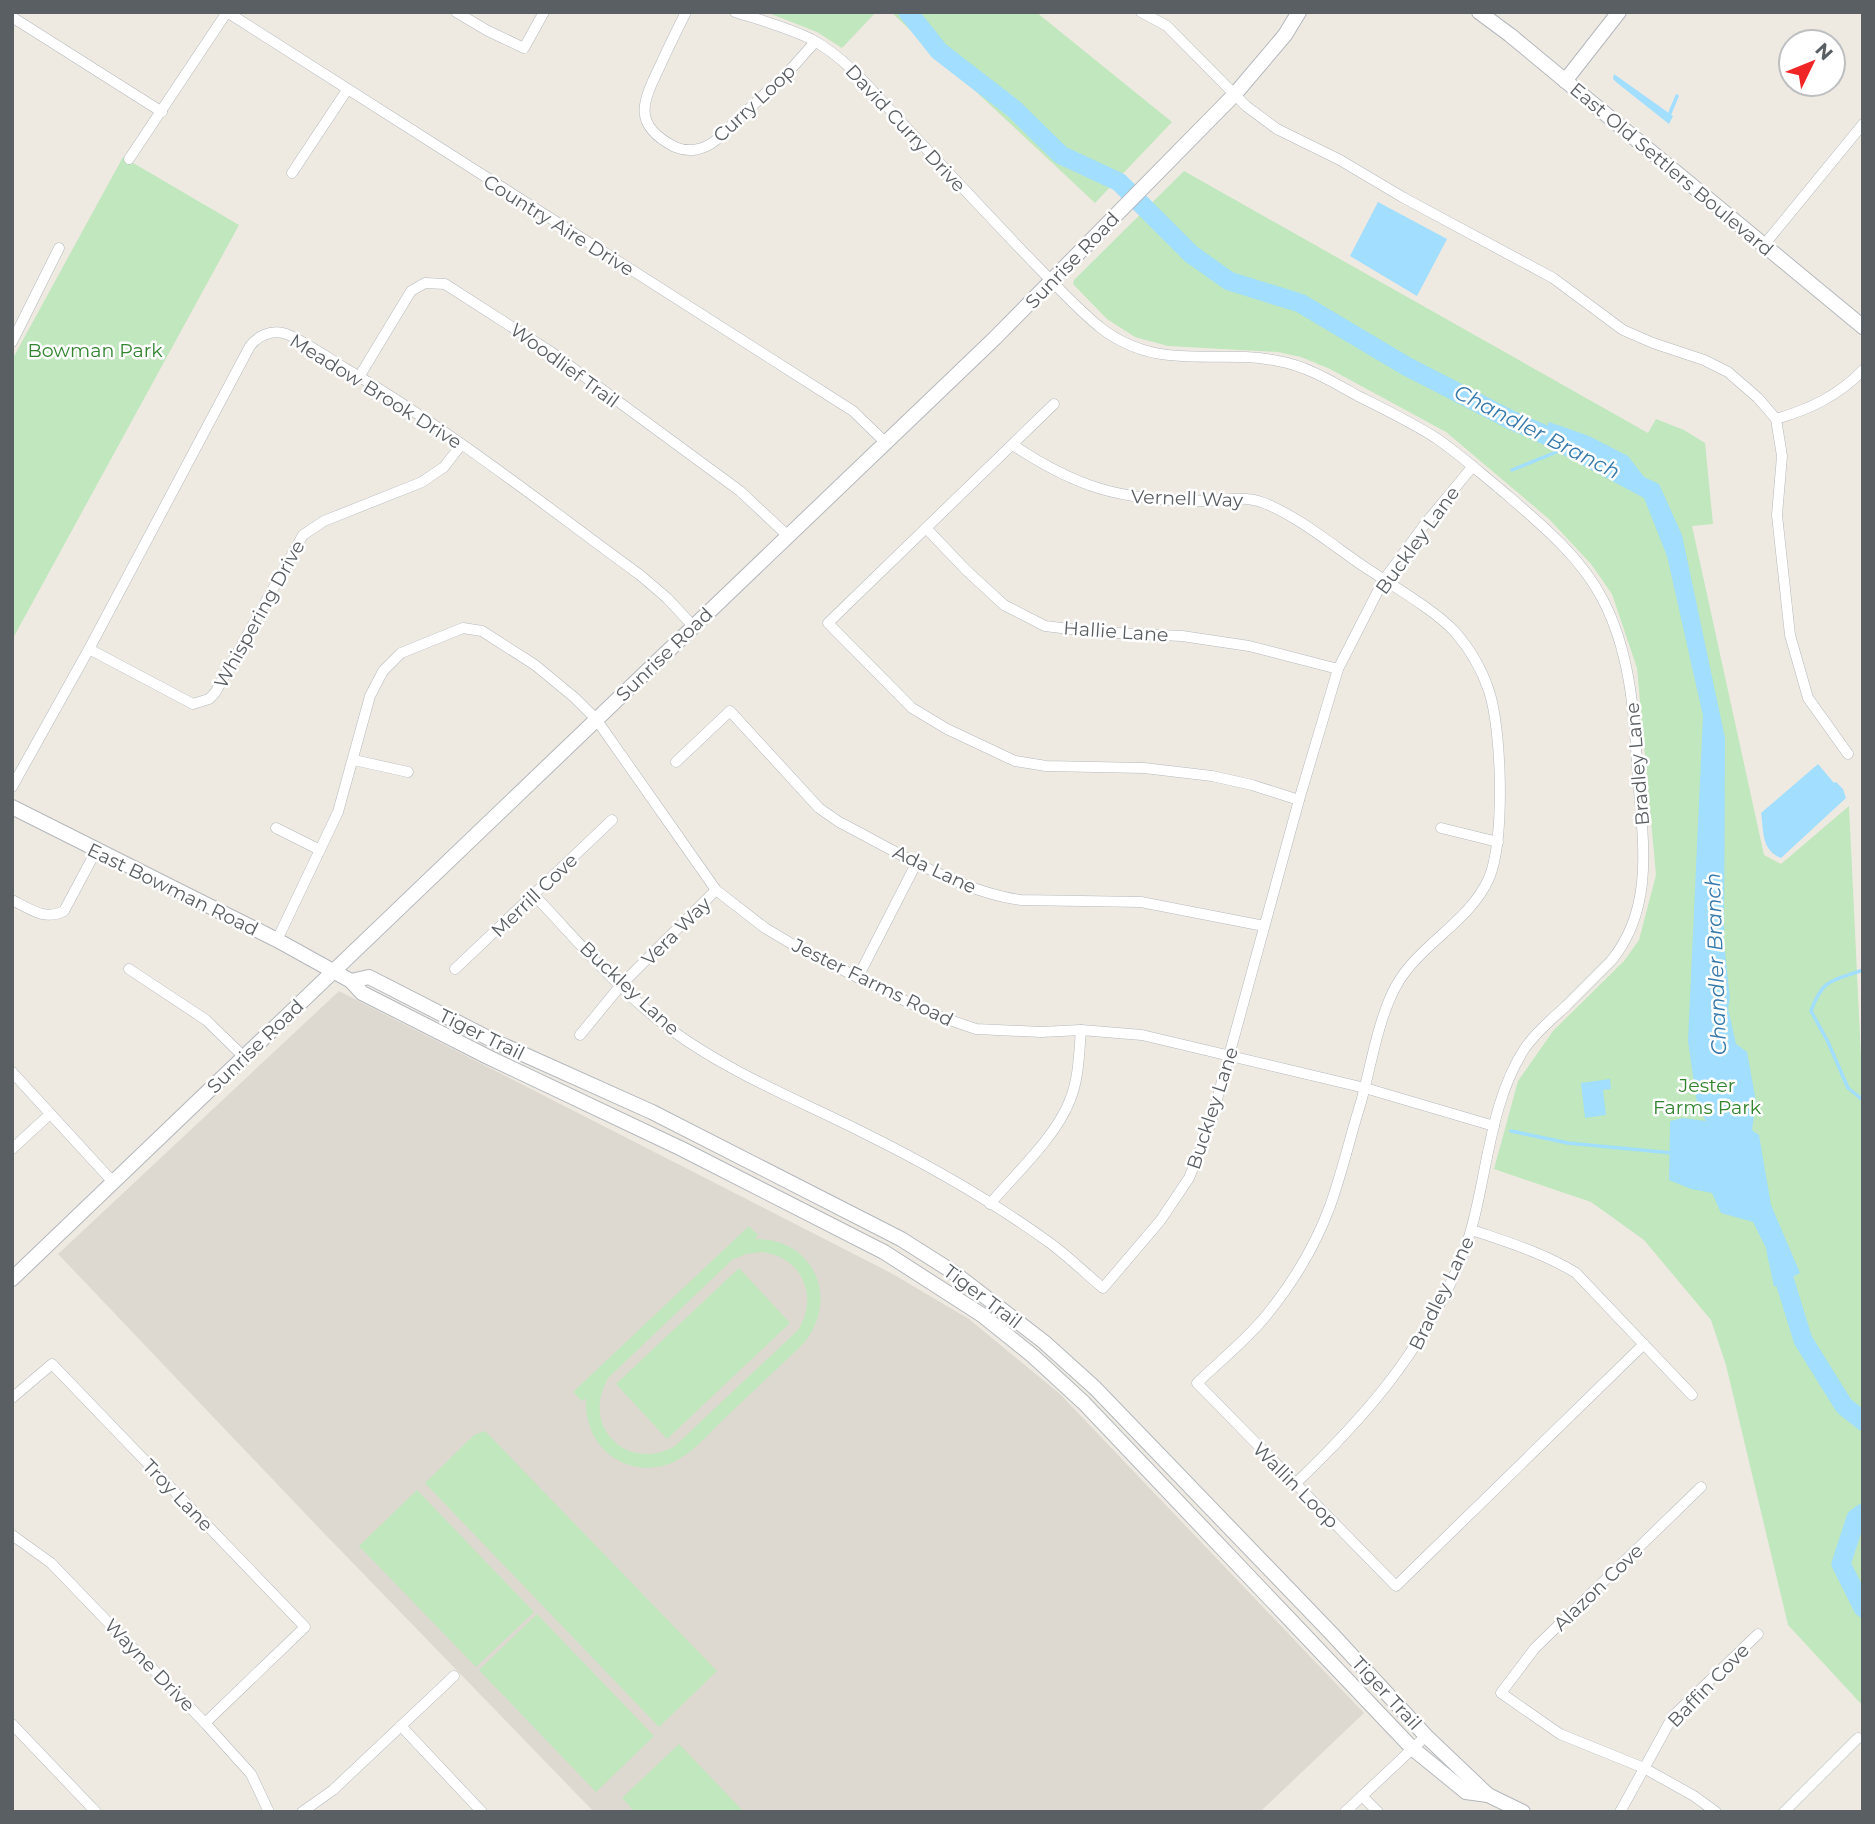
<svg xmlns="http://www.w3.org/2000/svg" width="1875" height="1824" font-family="Montserrat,sans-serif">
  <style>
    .education { fill: #ded9d0 }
    .green { fill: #c0e7bd; fill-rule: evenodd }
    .water { fill: #a1deff }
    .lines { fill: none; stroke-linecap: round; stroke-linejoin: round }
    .stream { stroke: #a1deff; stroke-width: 3.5 }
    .river { stroke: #a1deff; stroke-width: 19 }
    .street-casing { stroke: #b5b9bd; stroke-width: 11 }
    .secondary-casing { stroke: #b4b8bd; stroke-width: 16 }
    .street { stroke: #fff; stroke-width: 10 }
    .secondary { stroke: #fff; stroke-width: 14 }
    .labels { text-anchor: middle; stroke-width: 5; stroke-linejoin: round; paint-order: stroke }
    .street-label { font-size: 19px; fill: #5a5f63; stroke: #fff }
    .park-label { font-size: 19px; fill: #338430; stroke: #fff }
    .water-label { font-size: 21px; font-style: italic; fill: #377aac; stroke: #fff }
  </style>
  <rect width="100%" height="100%" fill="#eeeae2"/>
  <path class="education" d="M339,991l552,282 78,46 91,75 304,319 -104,99h-666l-276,-285 -260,-273z"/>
  <g class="green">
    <path d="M766,12h110l-34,36 -25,-16z"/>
    <path d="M891,12h145l136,110 -77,81z"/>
    <path d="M123,157l116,68 -227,415v-280z"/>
    <path d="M1184,171l464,262 8,-14 28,11 21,13 8,81 -21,2 72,329 17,9 68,-58 14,293v607l-75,-81 -62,-260 -15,-45 -67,-80 -53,-38 -97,-33 24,-88 35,-50 71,-70 15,-21 17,-65 -19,-207 -25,-74 -21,-30 -42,-45 -103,-87 -116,-63 -29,-12 -23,-5 -110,-6 -33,-9 -28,-18 -34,-35 1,-4z"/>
    <path d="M749,1226l9,9 -3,4c60,-1 86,62 47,106 -26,25 -52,49 -78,74 -17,16 -35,39 -58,46 -19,6 -41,2 -56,-10 -18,-14 -25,-35 -24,-57l-4,3 -9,-9zM761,1252c40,4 59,44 37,78l-123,116c-49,28 -96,-22 -66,-69l123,-117 14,-6z"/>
    <path d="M739,1268l51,55 -123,116 -51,-55z"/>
    <path d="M485,1431l232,240 -58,56 -234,-244 49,-48z"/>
    <path d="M417,1490l117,122 -58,55 -117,-121z"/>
    <path d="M537,1614l117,122 -58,56 -117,-122z"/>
    <path d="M679,1744l65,68h-109l-13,-14z"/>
  </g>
  <g class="water">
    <path d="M1614,74l59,42 -4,8 -53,-42 -3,-3z"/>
    <path d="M1378,202l69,37 -30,57 -67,-40z"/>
    <path d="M1549,422l40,14 39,20 16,21 15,7 23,51 43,203 -1,204 6,57 -2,9 8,36 11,8 9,49 -4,29 7,5 12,70 29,68 -26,14 -8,-39 -13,-26 -32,-9 -9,-20 -21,-4 -22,-9 1,-59 13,-3 23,3 -9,-17 -9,-63 15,-325 -36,-160 -23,-58 -103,-55z"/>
    <path d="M1818,764l16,19 2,-1 7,7 3,9 -65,60c-20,-8 -17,-26 -20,-45z"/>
    <path d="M1610,1079l1,10 -8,1 3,25 -21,3 -4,-35z"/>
  </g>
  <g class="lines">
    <g class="stream">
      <path d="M1670,113l7,-17"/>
      <path d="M1512,470l47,-19"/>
      <path d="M1863,970c-31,11 -40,8 -52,41l17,31 20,46 15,12"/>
      <path d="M1511,1131l57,12 104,10"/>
    </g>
    <g class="river">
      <path d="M908,12l31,39 75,58 47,46 58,27 72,72 38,27 71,22 106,63 105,54 57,25"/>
      <path d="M1777,1256l26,84 41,66 19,15"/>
      <path d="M1863,1513l-7,5 -15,46 22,44"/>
    </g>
    <defs>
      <g id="street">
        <path d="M227,12l626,399 33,32"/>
        <path d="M456,12l32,19 36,17 20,-36"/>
        <path d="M686,12c-9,18 -18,36 -26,54 -18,37 -28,59 15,81 14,6 29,3 41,-7l75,-71 24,-27"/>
        <path d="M735,12c25,8 52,15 76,27 37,20 63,54 91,84 44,47 87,93 131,139 22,22 44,47 68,66 58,45 115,20 177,33 29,5 55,21 80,35 26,13 53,26 78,42 22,15 42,33 63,50 38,33 81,67 104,112 26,50 31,108 34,164 4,67 21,140 -26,197 -15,15 -30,30 -45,45 -14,13 -30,26 -41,42 -41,62 -37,149 -66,217 -40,90 -94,152 -164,219"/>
        <path d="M1141,12l26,14 79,80 31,23 63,31 64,38 149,80 70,52 30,13 51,17 24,12 30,26 18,21c34,-10 62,-23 87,-49"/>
        <path d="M12,17l150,95"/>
        <path d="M129,159l98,-147"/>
        <path d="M292,173l55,-83"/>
        <path d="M1764,245l99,-121"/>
        <path d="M12,342l47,-94"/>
        <path d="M359,377l52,-86 14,-8 20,1 106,68 189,139 48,45"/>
        <path d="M1054,404l-226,219 84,85 35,21 68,32 31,5 98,2 68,8 40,9 47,15"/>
        <path d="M1776,419l6,37 -5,59 13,120 18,63 40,56"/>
        <path d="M1013,445c64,43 108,55 184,56 23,1 45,-7 67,2 31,12 65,39 92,58 28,20 77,47 99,71 15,17 27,38 34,59 13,39 16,150 0,187 -19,44 -70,66 -93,108 -18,33 -25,80 -35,116 -11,35 -19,71 -31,104 -15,41 -38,78 -65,111 -20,24 -46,45 -68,66l199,203 248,-242"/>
        <path d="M926,528l40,42 38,35 41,21 50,6 87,4 67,10 89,23"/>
        <path d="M89,649l104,55 16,-5 6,-6 88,-158 21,-14 98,-39 22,-15 17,-22"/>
        <path d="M354,760l54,12"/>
        <path d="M676,762l54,-51 89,97 20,14c55,28 121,70 182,78l120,2 123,24"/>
        <path d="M12,787l77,-138 161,-303c8,-10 20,-16 33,-13 16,4 45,25 60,34 104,61 200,137 297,208l27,23 26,28"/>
        <path d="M276,828l44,22"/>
        <path d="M1441,828l57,14"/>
        <path d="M534,895c43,45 85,96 136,134 58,43 128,71 192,103 65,32 130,69 188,111 19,14 35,30 53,45l57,-67 29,-43 21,-53 89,-325 39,-131 45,-88 42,-57 48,-58"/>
        <path d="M12,900c18,9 33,21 52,11l32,-60"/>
        <path d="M277,940l61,-128 32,-116 13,-25 18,-18 62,-25 19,3 53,34 40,33 21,21 120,171 49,38 32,19 102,51 42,19 35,12 65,3 40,-2 61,5 223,53 129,38"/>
        <path d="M129,969l77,51 38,37"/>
        <path d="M455,969l157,-149"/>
        <path d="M858,977l59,-115"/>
        <path d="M580,1035l41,-50 95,-95"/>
        <path d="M12,1072l101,110"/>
        <path d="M12,1149l38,-35"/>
        <path d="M990,1204c25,-30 66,-67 80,-104 9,-22 9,-47 11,-70"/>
        <path d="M1472,1230c35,12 72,23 104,43l116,122"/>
        <path d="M12,1398l40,-34 253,263 -100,96"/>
        <path d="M1701,1487l-166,161 -34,45 59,41 84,34 50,28 22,16"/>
        <path d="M12,1535l39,28 154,160 46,51 18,38"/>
        <path d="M12,1724l84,88"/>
        <path d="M401,1726l81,86"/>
        <path d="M1362,1796l16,16"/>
        <path d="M302,1812l31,-22 121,-114"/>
        <path d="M1345,1812l81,-76"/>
        <path d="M1620,1812l53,-96 85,-82"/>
        <path d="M1784,1812l74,-74"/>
      </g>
      <g id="secondary">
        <path d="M1479,12l31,23 353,292"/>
        <path d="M1565,81l54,-69"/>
        <path d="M12,807l265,133 74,41 11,12 126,64 194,92 202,103 98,63 51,41 51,47 328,345 54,44 22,3"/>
        <path d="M351,981l18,-4 127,65 156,70 249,127 52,33 91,70 51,46 237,246 94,102 62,59 35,17"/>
        <path d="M12,1279l983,-941 240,-244 50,-59 14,-23"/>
      </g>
    </defs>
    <use href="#street" class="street-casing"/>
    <use href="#secondary" class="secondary-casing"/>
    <use href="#street" class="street"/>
    <use href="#secondary" class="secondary"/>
  </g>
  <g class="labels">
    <g class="street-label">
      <text transform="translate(754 103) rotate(-43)" y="7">Curry Loop</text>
      <text transform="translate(906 128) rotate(47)" y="7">David Curry Drive</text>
      <text transform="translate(1672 169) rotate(40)" y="7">East Old Settlers Boulevard</text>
      <text transform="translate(559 225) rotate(32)" y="7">Country Aire Drive</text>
      <text transform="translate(1072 260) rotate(-46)" y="7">Sunrise Road</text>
      <text transform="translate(565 365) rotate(36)" y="7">Woodlief Trail</text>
      <text transform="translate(376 391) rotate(32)" y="7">Meadow Brook Drive</text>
      <text transform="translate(1187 498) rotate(2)" y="7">Vernell Way</text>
      <text transform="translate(1417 540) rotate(-54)" y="7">Buckley Lane</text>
      <text transform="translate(259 614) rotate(-61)" y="7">Whispering Drive</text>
      <text transform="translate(1116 631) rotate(4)" y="7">Hallie Lane</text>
      <text transform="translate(664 654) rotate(-44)" y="7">Sunrise Road</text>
      <text transform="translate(1637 764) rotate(-95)" y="7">Bradley Lane</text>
      <text transform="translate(935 869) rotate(25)" y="7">Ada Lane</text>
      <text transform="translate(173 889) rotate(26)" y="7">East Bowman Road</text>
      <text transform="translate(534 895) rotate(-44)" y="7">Merrill Cove</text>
      <text transform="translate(676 931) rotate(-45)" y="7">Vera Way</text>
      <text transform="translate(873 982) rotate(26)" y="7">Jester Farms Road</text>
      <text transform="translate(630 988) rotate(43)" y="7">Buckley Lane</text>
      <text transform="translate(482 1034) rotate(26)" y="7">Tiger Trail</text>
      <text transform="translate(255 1046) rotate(-44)" y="7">Sunrise Road</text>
      <text transform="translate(1212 1108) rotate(-72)" y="7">Buckley Lane</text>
      <text transform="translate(1441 1293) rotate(-64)" y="7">Bradley Lane</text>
      <text transform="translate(983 1296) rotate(37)" y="7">Tiger Trail</text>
      <text transform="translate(1296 1485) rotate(45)" y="7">Wallin Loop</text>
      <text transform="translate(178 1495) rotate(46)" y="7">Troy Lane</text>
      <text transform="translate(1598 1587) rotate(-44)" y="7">Alazon Cove</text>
      <text transform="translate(150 1665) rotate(46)" y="7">Wayne Drive</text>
      <text transform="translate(1708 1685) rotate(-46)" y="7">Baffin Cove</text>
      <text transform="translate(1387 1693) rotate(47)" y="7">Tiger Trail</text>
    </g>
    <g class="park-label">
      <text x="95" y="357">Bowman Park</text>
      <text x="1707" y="1092">Jester<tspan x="1707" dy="22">Farms Park</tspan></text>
    </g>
    <g class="water-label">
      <text transform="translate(1537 432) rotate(27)" y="7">Chandler Branch</text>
      <text transform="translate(1716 964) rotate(-92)" y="7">Chandler Branch</text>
    </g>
  </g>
  <rect width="1875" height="1824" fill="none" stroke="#5a5f63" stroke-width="28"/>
  <g transform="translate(1812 63) rotate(47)"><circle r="33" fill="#ffffff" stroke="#bdbfc1" stroke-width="2"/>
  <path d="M0-5L12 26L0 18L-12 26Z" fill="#f02526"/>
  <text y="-10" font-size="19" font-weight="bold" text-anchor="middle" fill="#5a5f63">N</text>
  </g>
</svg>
